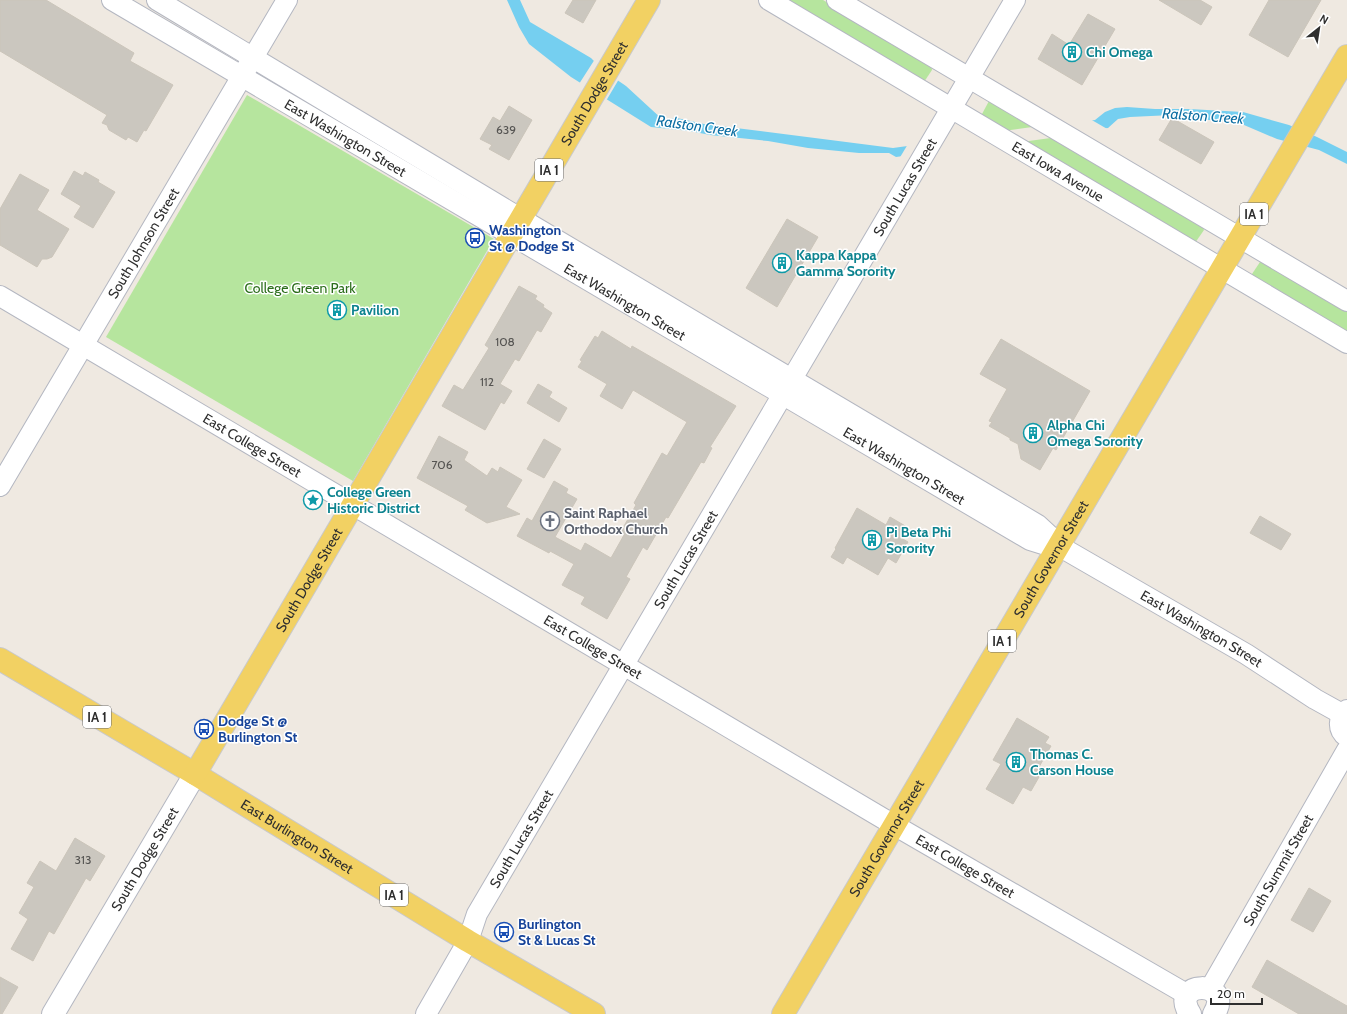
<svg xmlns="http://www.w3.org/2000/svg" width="1347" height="1014" font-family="Cabin,sans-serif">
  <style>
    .green { fill: #b6e59e }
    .water { fill: #75cff0 }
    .pier { fill: #efe9e1 }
    .building { fill: #cbc7bf; stroke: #cbc5ba }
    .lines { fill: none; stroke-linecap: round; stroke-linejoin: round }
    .minor-casing { stroke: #b4b7c1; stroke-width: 22 }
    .tertiary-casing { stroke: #b4b7c1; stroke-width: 24 }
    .secondary-casing { stroke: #b4b7c1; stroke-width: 24 }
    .primary-casing { stroke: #c9c9c9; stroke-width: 24 }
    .minor { stroke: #fff; stroke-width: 20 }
    .tertiary { stroke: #fff; stroke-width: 22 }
    .secondary { stroke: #fff; stroke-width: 22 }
    .primary { stroke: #f2d163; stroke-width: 22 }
    .labels { text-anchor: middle; stroke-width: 3; stroke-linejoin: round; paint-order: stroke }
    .number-label { font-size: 12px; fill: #555452 }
    .shield { fill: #fff; stroke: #6d6d6d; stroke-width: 1 }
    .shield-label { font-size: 13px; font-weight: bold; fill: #2e2e2e }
    .culture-label { font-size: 14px; font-weight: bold; fill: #0d838f; stroke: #fff; text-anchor: start }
    .street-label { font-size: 14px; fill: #2e2e2e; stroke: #fff }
    .transit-label { font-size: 14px; font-weight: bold; fill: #164399; stroke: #fff; text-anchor: start }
    .park-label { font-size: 14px; fill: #2c6e1b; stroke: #fff }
    .worship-label { font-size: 14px; font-weight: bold; fill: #5b616d; stroke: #fff; text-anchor: start }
    .water-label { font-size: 15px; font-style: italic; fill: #0d6fa3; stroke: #fff }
  </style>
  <rect width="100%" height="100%" fill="#efe9e1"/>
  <g class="green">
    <path d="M783,0h40l108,64 1,6 -8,12z"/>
    <path d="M247,95l247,144 -141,242 -247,-144z"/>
    <path d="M989,101l214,127 1,2 -9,13 -213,-126v-3z"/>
    <path d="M1264,261l83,49v23l-95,-56v-3l8,-12z"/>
  </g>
  <path class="water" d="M507,0h13l10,22 61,36 13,13 22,15 37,34 14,-2 27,6 189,24 202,-28 10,-8 10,-4 12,-1 28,2h34l54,3 46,13 28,12 30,15v12l-28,-14 -42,-11 -40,-17 -41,-3 -24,-4 -42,2 -12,2 -10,9 -212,29 -7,-4h-30l-51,-5 -40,-7 -58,-6 -20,-4 -39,-4 -80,-50 -42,-33 -10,-17z"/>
  <g class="pier">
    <path d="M595,59l10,10 14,10 -13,22 -27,-17z"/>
    <path d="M1090,119l19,11 -210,29 9,-15z"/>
  </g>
  <g class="building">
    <path d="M0,0h46l88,53 -4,8 43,24 -27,46 -2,-1 -7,12 -9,-5 -2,3 -17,-10 -2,-5 -5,-2 5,-8 -107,-64z"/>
    <path d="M573,0h23l-13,23 -18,-10z"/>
    <path d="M1159,0h41l12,7 -11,18z"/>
    <path d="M1269,0h52l-33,57 -39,-22z"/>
    <path d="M1088,14l27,15 -33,56 -44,-26 14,-25 17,11z"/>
    <path d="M509,106l23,14 -23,40 -20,-11 3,-4 -12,-6 13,-22 7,4z"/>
    <path d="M1172,118l42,24 -13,22 -42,-24z"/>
    <path d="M74,171l9,5 2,-4 14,8 -1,2 17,10 -22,36 -19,-11 7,-11 -20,-12z"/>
    <path d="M20,174l29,16 -12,20 32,19 -17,28 -5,2h-5l-5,8 -37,-22v-36z"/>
    <path d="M787,219l31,18 -41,70 -31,-19z"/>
    <path d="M519,286l18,10 -2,3 9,6 -1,2 9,6 -11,19 -4,-2 -18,31 -4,-2 -15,25 12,7 -8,13 -3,-2 -16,28 -43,-24 12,-21 9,5 26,-42 -4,-3z"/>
    <circle cx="337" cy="311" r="8"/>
    <path d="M602,331l29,18 1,-3 104,60 -26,41 2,1 -8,15 -3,-1 -33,56 -2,-1 -19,33 -4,-3 -17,30 4,2 -23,40 -26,-15 4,-7 -23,-12 12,-21 -24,-13 -1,2 -32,-17 10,-18 5,3 22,-40 14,8 -2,4 11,6 -22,38 26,14 4,-8 26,15 13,-23 -4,-2 16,-28 -2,-2 28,-50 5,3 20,-34 -54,-32 -11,19 -22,-13 7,-12 -29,-17 4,-6 -2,-1 15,-24 3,2z"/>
    <path d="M1001,339l89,52 -34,59 -3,-2 -13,22 -19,-11 -3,-15 -8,-4v-2l-21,-12 3,-4 -3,-1 18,-32 -27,-15z"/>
    <path d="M538,384l14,8 -3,5 18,11 -8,14 -32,-19z"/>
    <path d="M439,436l29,16 -4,8 23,16 5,-8 6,4 2,-5 22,13 -16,27 14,7 -33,9 -22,-13 3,-4 -51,-28z"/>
    <path d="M544,439l17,10 -17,29 -17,-9z"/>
    <path d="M857,508l29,17 4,-8 17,10 -6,11 7,4 -12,21 -8,-5 -10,17 -31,-18 -4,7 -12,-7 5,-8 -1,-1z"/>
    <path d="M1260,516l31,18 -10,16 -31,-17z"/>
    <path d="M1017,718l32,19 -4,6 6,3 -16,28 4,3 -8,14 -8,-4 -10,17 -27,-15 15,-25 -8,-4z"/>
    <path d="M75,838l30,18 -15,25 -4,-3 -32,56 -5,-3 -16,30 -22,-12 17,-30 -9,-6 15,-26 -7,-4 13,-22 16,10z"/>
    <path d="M1309,888l22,13 -18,31 -22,-12z"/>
    <path d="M1267,960l80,46v8h-48l-47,-27z"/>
    <path d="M0,977l18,10 -16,27h-2z"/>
  </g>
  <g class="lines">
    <defs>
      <g id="minor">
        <path id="s1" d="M112,0c305,181 612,359 918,540l16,5 13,1"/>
        <path id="s2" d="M157,0l376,226 505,299 13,12 8,9 187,108 69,45 27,15"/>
        <path id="s3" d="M769,0l578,343"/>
        <path d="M837,0l510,301"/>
        <path id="s4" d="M0,296l894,529 294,170"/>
        <path id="s5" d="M0,486l287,-486"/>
        <path d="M1347,710c-9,7 -10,20 0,27"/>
        <path id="s6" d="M1210,989l137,-239"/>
        <path id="s7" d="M426,1014l42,-73 9,-27 538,-914"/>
      </g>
      <path id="tertiary" d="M1190,1014c-22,-34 45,-35 24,0"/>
      <g id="secondary">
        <path id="s8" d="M53,1014l142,-240"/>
      </g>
      <g id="primary">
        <path id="s9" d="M0,659l195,115 273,167 126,73"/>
        <path id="s10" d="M195,774l454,-774"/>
        <path id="s11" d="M783,1014l564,-958"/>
      </g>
    </defs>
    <use href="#minor" class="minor-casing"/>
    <use href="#tertiary" class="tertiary-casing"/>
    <use href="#secondary" class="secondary-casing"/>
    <use href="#primary" class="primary-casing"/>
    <use href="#minor" class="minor"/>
    <use href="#tertiary" class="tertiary"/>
    <use href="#secondary" class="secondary"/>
    <use href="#primary" class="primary"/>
  </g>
  <defs>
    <symbol id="building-ring" viewBox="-11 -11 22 22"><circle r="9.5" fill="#fff" stroke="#0f9aa8" stroke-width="1.5"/><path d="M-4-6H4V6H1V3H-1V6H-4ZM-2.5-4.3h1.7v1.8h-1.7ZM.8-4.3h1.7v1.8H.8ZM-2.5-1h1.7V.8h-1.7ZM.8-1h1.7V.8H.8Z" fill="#0f9aa8"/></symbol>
    <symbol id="bus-ring" viewBox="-11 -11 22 22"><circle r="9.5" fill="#fff" stroke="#1a4fb4" stroke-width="1.5"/><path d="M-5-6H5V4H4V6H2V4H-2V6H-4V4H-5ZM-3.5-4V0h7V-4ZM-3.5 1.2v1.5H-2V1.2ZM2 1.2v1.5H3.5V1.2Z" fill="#1a4fb4"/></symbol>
    <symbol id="sight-ring" viewBox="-11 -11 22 22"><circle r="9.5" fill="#fff" stroke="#0f9aa8" stroke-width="1.5"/><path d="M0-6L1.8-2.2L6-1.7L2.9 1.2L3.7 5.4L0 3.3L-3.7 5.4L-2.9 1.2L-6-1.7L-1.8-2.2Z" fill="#0f9aa8"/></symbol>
    <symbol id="church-ring" viewBox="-11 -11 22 22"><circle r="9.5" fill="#fff" stroke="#6b7280" stroke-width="1.5"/><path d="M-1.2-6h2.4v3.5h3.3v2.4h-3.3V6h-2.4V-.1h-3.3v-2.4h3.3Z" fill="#6b7280"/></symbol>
  </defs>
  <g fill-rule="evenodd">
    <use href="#building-ring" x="1061" y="41" width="22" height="22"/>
    <use href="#bus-ring" x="464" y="227" width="22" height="22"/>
    <use href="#building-ring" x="771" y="252" width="22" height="22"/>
    <use href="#building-ring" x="326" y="299" width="22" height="22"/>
    <use href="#building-ring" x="1022" y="422" width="22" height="22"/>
    <use href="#sight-ring" x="302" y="489" width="22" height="22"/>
    <use href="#church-ring" x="539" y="510" width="22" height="22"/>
    <use href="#building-ring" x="861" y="529" width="22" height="22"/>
    <use href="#bus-ring" x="193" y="718" width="22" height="22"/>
    <use href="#building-ring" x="1005" y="751" width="22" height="22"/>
    <use href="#bus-ring" x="493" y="921" width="22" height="22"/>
  </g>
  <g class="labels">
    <g class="number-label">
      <text x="506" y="134">639</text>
      <text x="505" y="346">108</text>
      <text x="487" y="386">112</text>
      <text x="442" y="469">706</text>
      <text x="83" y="864">313</text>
    </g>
    <g class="shield">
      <rect x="535" y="159" width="28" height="22" rx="3"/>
      <rect x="1240" y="203" width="28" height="22" rx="3"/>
      <rect x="988" y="630" width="28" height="22" rx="3"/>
      <rect x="83" y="706" width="28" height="22" rx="3"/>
      <rect x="380" y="884" width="28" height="22" rx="3"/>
    </g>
    <g class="shield-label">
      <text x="549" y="175">IA 1</text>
      <text x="1254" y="219">IA 1</text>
      <text x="1002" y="646">IA 1</text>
      <text x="97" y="722">IA 1</text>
      <text x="394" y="900">IA 1</text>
    </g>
    <g class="culture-label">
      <text x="1086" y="57">Chi Omega</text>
      <text x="796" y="260">Kappa Kappa<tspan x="796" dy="16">Gamma Sorority</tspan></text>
      <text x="351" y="315">Pavilion</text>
      <text x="1047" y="430">Alpha Chi<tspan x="1047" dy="16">Omega Sorority</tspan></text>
      <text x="327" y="497">College Green<tspan x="327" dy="16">Historic District</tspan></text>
      <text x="886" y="537">Pi Beta Phi<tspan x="886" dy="16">Sorority</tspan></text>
      <text x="1030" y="759">Thomas C.<tspan x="1030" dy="16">Carson House</tspan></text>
    </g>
    <g class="street-label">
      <text dy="5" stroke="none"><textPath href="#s10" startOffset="789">South Dodge Street</textPath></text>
      <text dy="5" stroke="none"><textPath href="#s1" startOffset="271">East Washington Street</textPath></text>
      <text dy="5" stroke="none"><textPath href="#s3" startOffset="336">East Iowa Avenue</textPath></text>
      <text dy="5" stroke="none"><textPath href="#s7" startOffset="956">South Lucas Street</textPath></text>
      <text dy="5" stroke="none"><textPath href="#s5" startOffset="282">South Johnson Street</textPath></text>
      <text dy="5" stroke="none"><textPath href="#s1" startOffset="595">East Washington Street</textPath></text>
      <text dy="5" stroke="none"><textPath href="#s4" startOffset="293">East College Street</textPath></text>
      <text dy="5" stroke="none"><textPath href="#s1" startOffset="919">East Washington Street</textPath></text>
      <text dy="5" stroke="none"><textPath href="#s7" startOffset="524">South Lucas Street</textPath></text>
      <text dy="5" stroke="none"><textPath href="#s11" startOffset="528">South Governor Street</textPath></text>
      <text dy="5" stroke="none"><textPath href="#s10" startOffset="225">South Dodge Street</textPath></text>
      <text dy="5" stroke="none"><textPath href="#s2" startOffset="1220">East Washington Street</textPath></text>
      <text dy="5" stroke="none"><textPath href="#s4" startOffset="689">East College Street</textPath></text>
      <text dy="5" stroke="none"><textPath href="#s9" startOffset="346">East Burlington Street</textPath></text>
      <text dy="5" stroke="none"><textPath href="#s11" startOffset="204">South Governor Street</textPath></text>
      <text dy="5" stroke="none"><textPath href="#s7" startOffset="200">South Lucas Street</textPath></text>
      <text dy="5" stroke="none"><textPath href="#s8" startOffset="180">South Dodge Street</textPath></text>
      <text dy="5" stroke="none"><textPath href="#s4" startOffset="1121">East College Street</textPath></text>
      <text dy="5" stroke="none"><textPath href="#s6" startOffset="137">South Summit Street</textPath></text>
    </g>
    <g class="transit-label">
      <text x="489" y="235">Washington<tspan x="489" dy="16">St @ Dodge St</tspan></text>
      <text x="218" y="726">Dodge St @<tspan x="218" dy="16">Burlington St</tspan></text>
      <text x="518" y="929">Burlington<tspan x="518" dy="16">St &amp; Lucas St</tspan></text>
    </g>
    <g class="park-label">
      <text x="300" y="293">College Green Park</text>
    </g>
    <g class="worship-label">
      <text x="564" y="518">Saint Raphael<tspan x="564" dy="16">Orthodox Church</tspan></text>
    </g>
    <g class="water-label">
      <text transform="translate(1203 116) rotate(4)" y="5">Ralston Creek</text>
      <text transform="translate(697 126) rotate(8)" y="5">Ralston Creek</text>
    </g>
  </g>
  <g transform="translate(1319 28) rotate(30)" stroke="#ffffff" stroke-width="3" paint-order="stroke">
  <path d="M0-3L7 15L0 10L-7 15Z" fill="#2e2e2e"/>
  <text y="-6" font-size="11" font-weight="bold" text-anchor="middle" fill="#2e2e2e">N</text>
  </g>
  <path d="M1211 998v6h51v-6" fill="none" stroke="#2e2e2e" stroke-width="2"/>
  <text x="1217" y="998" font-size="12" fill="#2e2e2e" stroke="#ffffff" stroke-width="3" paint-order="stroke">20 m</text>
</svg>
